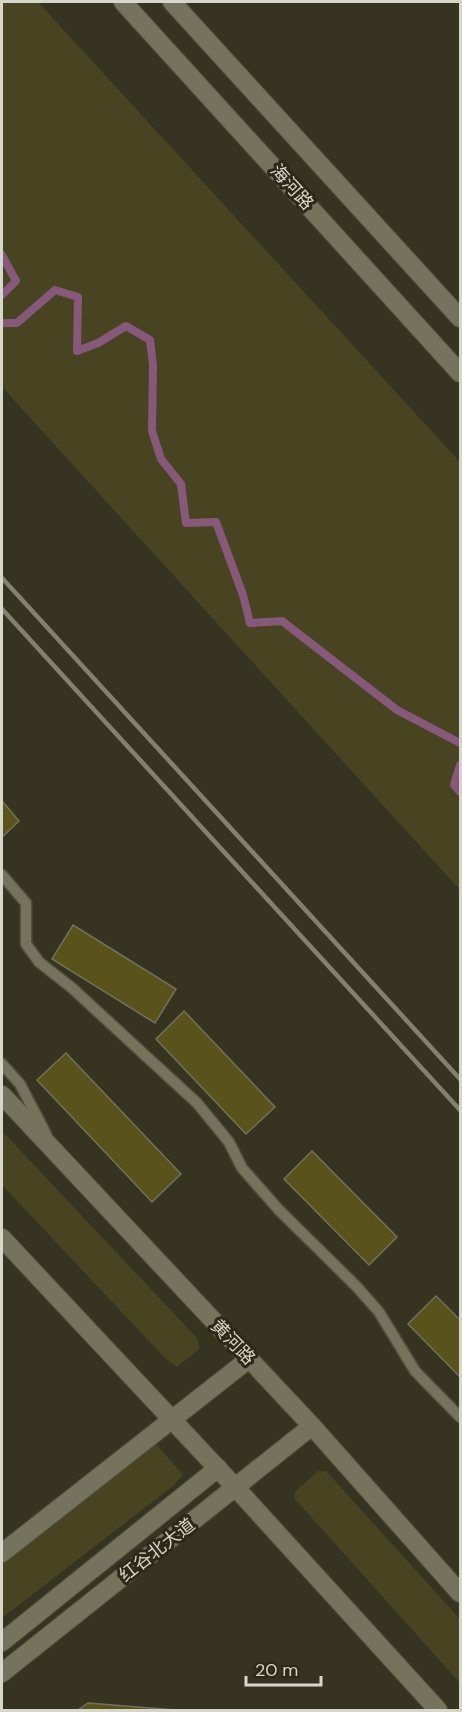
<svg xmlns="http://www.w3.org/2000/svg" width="462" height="1712" font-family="'DM Sans','Noto Sans SC',sans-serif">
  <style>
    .green { fill: #484321 }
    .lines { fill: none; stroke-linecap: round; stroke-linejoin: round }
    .stream { stroke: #86597a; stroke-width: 8 }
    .building { fill: #59521b; stroke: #73705b; stroke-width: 1.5 }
    .lane-casing { stroke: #524f3f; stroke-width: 13 }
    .secondary-casing { stroke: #524f3f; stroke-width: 20 }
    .lane { stroke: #75725d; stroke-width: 10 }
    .secondary { stroke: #75725d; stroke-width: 18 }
    .rail { stroke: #828171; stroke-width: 4.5 }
    .labels { text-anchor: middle; stroke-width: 6; stroke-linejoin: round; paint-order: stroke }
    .street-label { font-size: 18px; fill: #d7d6ca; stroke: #2c2a17 }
  </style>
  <rect width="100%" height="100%" fill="#363421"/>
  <g class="green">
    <path d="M2,2h36l422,460v428l-458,-503z"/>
    <path d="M2,1131l196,208 1,10 -22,18 -12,-9 -163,-173z"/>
    <path d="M157,1445l26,30 -10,11 -171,132v-57l143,-113z"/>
    <path d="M318,1471h8l134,148v64l-165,-184v-7z"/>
  </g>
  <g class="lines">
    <g class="stream">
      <path d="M2,255l14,26 -14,14"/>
      <path d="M2,323h15l38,-33 23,7 -1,54 21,-8 28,-17 24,14 3,25 -1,66 9,28 20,25 5,39 30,-1 27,73 7,28 32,-2 115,89 63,33"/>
      <path d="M460,765l-6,20 6,7"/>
    </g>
  </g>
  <g class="building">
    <path d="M2,801l17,20 -17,16z"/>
    <path d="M73,925l103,64 -21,34 -103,-64z"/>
    <path d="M184,1011l91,96 -29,27 -90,-95z"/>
    <path d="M66,1053l115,121 -29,28 -115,-122z"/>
    <path d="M312,1151l85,86 -28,28 -85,-86z"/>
    <path d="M436,1296l24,24v57l-52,-53z"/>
    <path d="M88,1703l87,7h-97z"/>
  </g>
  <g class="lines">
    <defs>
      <g id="lane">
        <path d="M2,875l24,28v41l13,18 33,26 125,115 32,39 13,26 37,42 78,77 22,25 36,59 45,46"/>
        <path d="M2,1064l18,20 26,50"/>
      </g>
      <g id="secondary">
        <path d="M123,2l337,371"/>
        <path d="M172,2l288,316"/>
        <path d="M2,1095l310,331 148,167"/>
        <path d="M2,1238l234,250 202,222"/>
        <path d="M2,1553l247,-194"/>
        <path d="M2,1642l216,-174"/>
        <path d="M2,1673l310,-247"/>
      </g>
    </defs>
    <use href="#lane" class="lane-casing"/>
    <use href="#secondary" class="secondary-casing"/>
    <use href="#lane" class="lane"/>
    <use href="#secondary" class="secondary"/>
    <g class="rail">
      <path d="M2,578l458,501"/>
      <path d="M2,609l458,501"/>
    </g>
  </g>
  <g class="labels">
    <g class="street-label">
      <text transform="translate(292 187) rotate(48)" y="6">海河路</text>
      <text transform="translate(233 1342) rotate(46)" y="6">黄河路</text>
      <text transform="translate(157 1550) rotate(-38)" y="6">红谷北大道</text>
    </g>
  </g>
  <rect width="462" height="1712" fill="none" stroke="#d7d6ca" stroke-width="6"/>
  <path d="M246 1676v9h75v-9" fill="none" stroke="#d7d6ca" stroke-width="3"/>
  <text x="255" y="1676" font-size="18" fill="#d7d6ca" stroke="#2c2a17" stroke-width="4.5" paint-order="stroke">20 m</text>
</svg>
